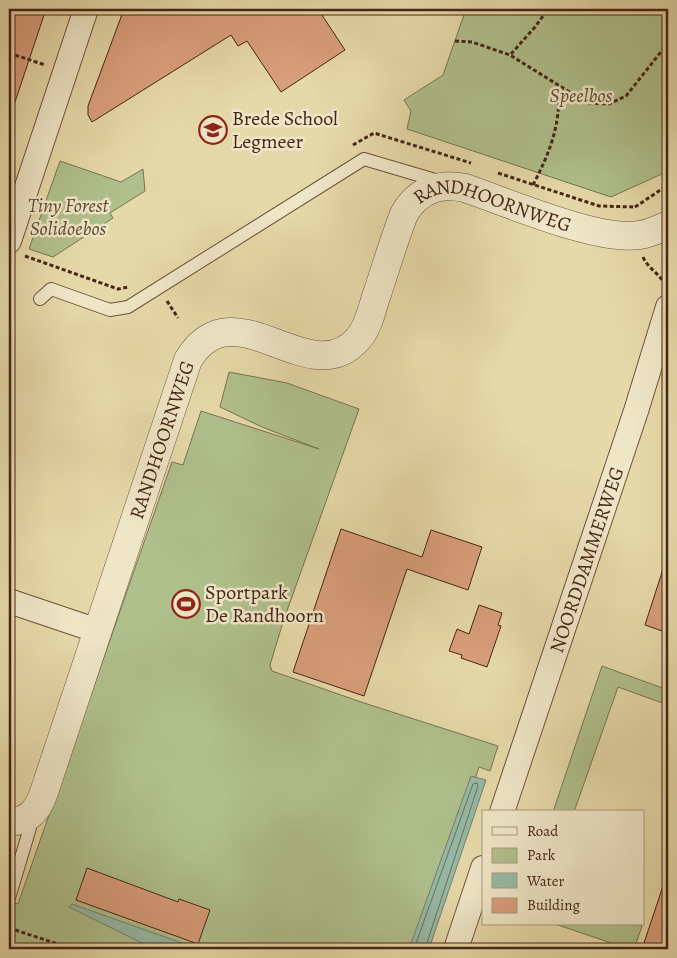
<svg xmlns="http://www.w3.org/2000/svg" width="677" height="958" font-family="Alegreya,serif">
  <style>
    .green { fill: #afc08c; stroke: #7a7252 }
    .water { fill: #96baa7; stroke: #767e6d }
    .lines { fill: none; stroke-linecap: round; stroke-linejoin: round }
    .shore { stroke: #6e6f5f; stroke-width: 1 }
    .building { fill: #d99e7b; stroke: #462417 }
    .service-casing { stroke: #6e513c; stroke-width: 14 }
    .minor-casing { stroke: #6e513c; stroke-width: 26 }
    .tertiary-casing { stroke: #6e513c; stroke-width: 29 }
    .path { stroke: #462417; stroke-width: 3; stroke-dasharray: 4 2.5; stroke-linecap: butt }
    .service { stroke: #efe6c7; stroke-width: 12 }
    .minor { stroke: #efe6c7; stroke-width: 24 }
    .tertiary { stroke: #efe6c7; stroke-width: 28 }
    .labels { text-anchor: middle; stroke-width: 5; stroke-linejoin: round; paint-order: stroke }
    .park-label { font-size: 20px; font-style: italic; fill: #604b34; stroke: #efe6c7 }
    .poi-label { font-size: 20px; fill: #462417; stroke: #efe6c7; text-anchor: start }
    .street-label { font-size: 20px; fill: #462417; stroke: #efe6c7 }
  </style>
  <rect width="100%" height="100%" fill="#e6d9a9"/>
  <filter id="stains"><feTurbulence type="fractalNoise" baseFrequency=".004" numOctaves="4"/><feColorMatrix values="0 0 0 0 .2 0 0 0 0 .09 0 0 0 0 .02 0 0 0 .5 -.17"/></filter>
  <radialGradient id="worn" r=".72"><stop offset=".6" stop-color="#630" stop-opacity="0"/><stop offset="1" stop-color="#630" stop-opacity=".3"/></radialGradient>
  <g class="green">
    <path d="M466,9h202v155l-4,9 -53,24 -204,-68 4,-18 -7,-11 39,-25z"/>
    <path d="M60,161l61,21 22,-13 2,22 -35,22 3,5 -60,39 -24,-8z"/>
    <path d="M229,372l58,11 72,26 -76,213 -13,43 2,6 92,32 134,43 -8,25 -11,-4 -60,182h-410v-48l9,3 154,-442 11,3 18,-54 118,38 -57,-22 -42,-20z"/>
    <path d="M602,666l66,24v15l-50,-18 -44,125h-21z"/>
    <path d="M555,924h83l4,2 -8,23h-5z"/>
  </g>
  <g class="water">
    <path d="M471,776l15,4 -57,169h-20z"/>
    <path d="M72,904l127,45h-45l-85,-42z"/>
  </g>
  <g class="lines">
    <path class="shore" d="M414,949l59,-165 4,-1 1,3 -53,163"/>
  </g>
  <g class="building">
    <path d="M12,9h34l-34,102 -3,-1v-91z"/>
    <path d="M124,9h194l27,41 -64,42 -34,-51 -9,5 -7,-11 -139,87 -4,-7v-9z"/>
    <path d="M341,529l81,28 9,-27 51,17 -14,43 -61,-21 -43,127 -71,-24z"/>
    <path d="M665,563l3,1v58l-3,10 -20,-7z"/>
    <path d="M479,605l23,8 -4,12 3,1 -14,41 -26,-9 1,-3 -13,-4 8,-22 12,5z"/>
    <path d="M87,868l91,34 1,-3 31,11 -12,34 -122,-44z"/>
    <path d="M665,880l3,1v68h-26z"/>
  </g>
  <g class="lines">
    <defs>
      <g id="service">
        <path d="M40,299l11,-10 59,21 18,-3 236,-148 78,23"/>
        <path d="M9,898l21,-70 -6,-9"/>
      </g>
      <g id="minor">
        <path d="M9,241l77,-232"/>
        <path d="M9,601l89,30"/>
        <path id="s1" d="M502,812l134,-401 32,-104"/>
        <path d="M456,949l27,-81"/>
      </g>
      <g id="tertiary">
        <path id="s2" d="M9,821c18,2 28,-10 34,-26l145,-435c46,-77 121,35 170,-21 11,-12 14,-31 19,-45 9,-27 17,-54 27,-80 13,-23 35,-32 61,-26 41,14 134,54 174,47 10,-1 20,-6 29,-10"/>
      </g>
    </defs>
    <use href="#service" class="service-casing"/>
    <use href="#minor" class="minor-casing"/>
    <use href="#tertiary" class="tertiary-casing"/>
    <g class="path">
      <path d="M455,41l17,1 38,13 77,48 22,1 17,-8 42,-53"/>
      <path d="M9,53l36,12"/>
      <path d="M511,54l24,-27 13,-18"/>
      <path d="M353,145l21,-12 97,30"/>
      <path d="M498,173l101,33 36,1"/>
      <path d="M533,185c18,-35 27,-59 26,-99"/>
      <path d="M635,207l33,-22"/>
      <path d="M25,256l93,33 10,-2"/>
      <path d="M643,257c5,12 18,17 23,30"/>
      <path d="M167,301l11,17"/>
      <path d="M9,928l64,21"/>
    </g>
    <use href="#service" class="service"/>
    <use href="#minor" class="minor"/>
    <use href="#tertiary" class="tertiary"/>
  </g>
  <defs>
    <symbol id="school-ring" viewBox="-11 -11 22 22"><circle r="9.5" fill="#efe6c7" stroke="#8f2418" stroke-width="1.5"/><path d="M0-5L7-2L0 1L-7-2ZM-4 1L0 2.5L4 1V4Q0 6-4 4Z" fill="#8f2418"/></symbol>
    <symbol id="stadium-ring" viewBox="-11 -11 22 22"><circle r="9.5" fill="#efe6c7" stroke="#8f2418" stroke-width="1.5"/><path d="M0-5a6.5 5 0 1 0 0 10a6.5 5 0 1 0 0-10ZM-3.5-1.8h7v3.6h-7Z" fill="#8f2418"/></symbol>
  </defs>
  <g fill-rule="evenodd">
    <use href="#school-ring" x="197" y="114" width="32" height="32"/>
    <use href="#stadium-ring" x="170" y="588" width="32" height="32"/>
  </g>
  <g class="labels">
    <g class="park-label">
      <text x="581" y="102">Speelbos</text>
      <text x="68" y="212">Tiny Forest<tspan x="68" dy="23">Solidoebos</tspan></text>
    </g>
    <g class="poi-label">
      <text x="232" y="125">Brede School<tspan x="232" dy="23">Legmeer</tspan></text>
      <text x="205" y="599">Sportpark<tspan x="205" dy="23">De Randhoorn</tspan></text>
    </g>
    <g class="street-label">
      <text dy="7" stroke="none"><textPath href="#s2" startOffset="929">RANDHOORNWEG</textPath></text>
      <text dy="7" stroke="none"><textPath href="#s2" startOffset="421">RANDHOORNWEG</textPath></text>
      <text dy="7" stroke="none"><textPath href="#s1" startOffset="266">NOORDDAMMERWEG</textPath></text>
    </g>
  </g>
  <rect width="677" height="958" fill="none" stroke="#e6d9a9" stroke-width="30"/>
  <rect x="10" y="10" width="657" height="938" fill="none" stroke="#462417" stroke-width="2.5"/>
  <rect x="15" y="15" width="647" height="928" fill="none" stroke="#462417"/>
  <rect x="482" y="810" width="162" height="115" fill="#efe6c7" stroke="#ab9881"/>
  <rect x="492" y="827" width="25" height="8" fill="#efe6c7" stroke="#ab9881"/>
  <text x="527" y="836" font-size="15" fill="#462417">Road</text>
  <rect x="492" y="848" width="25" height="15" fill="#afc08c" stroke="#ab9881"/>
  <text x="527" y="860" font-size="15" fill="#462417">Park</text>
  <rect x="492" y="873" width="25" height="15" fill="#96baa7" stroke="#ab9881"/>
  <text x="527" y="886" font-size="15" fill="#462417">Water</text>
  <rect x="492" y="898" width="25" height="15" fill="#d99e7b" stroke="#ab9881"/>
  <text x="527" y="910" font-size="15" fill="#462417">Building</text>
  <rect width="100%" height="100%" filter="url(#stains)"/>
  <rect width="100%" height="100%" fill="url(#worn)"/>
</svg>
